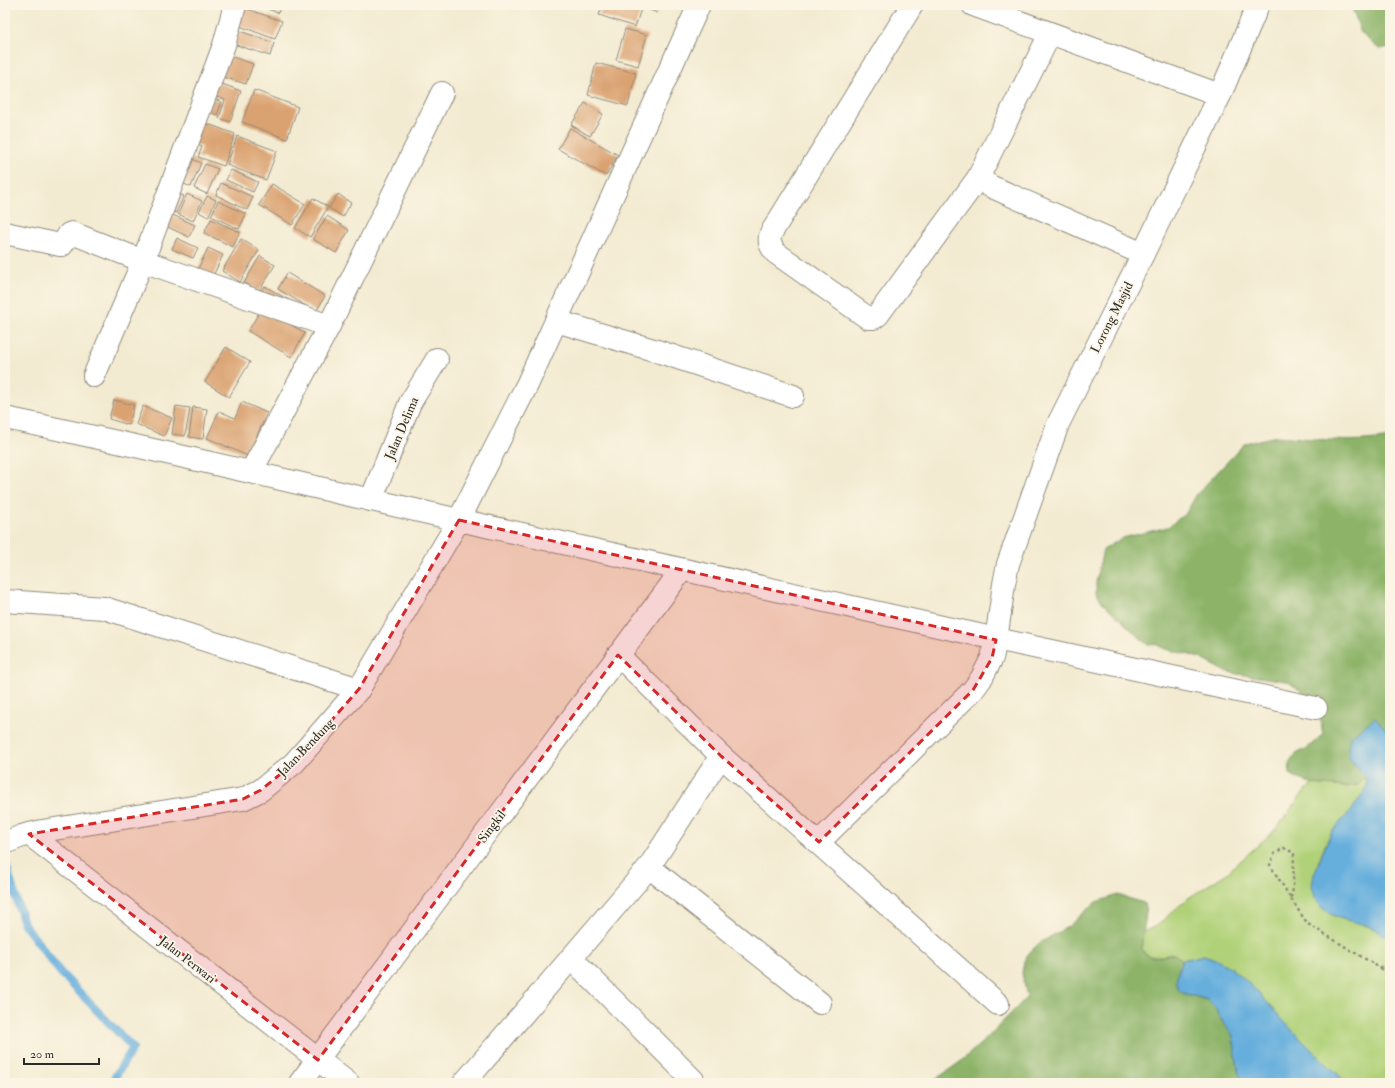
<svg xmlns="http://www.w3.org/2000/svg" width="1395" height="1088" font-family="'IM FELL Double Pica',serif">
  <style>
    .green { fill: #b0d178; stroke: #6e7e52 }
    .forest { fill: #8cb368; stroke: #5c6f4a }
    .water { fill: #66afdd; stroke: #486d84 }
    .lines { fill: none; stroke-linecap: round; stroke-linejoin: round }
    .stream { stroke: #66afdd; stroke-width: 8 }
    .building { fill: #daa271 }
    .minor-casing { stroke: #8f8b7e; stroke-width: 24 }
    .path { stroke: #8f8b7e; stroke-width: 2.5; stroke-dasharray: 3 3; stroke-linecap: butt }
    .minor { stroke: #fff; stroke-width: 22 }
    .marked { fill: #d62828; fill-opacity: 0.2; stroke: #d62828; stroke-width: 3; stroke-dasharray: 8 5; stroke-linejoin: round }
    .labels { text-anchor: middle; stroke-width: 3.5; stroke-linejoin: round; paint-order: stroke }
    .street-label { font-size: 13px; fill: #2b2b2b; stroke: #fcf5e5 }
  </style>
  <rect width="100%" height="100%" fill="#fcf5e5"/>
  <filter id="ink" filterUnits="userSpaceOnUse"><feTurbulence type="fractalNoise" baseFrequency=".025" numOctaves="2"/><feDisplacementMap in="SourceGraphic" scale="8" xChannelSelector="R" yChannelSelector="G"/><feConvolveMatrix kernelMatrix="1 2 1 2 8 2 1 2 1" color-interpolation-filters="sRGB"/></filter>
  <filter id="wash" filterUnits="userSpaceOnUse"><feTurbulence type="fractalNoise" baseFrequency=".012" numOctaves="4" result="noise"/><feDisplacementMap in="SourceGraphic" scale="16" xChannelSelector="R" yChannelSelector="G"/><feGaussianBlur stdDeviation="0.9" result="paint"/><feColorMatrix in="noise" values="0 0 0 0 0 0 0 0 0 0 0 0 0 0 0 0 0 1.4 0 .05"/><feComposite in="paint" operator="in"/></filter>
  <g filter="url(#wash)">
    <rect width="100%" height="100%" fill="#f3ebd1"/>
    <path class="green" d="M1366,777l1,10 -13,20 -23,26 -9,19 -4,11 3,44c15,11 27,12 44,18 9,3 18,8 25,14v144h-43l-51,-48 -66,-68 -26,-12 -21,5 -10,-6c-9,1 -28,7 -31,-6 -1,-4 1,-11 1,-16l15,-7 29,-26 40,-26 48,-43 25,-33 12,-13 34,3 12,-2z"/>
    <g class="forest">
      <path d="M1348,5h42v42l-11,2 -18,-16 -8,-22z"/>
      <path d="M1277,436c38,3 76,8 113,1v298l-2,-4 -30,38 8,8 -8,8 -12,2 -34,-3 -11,-4 -11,-6 -1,-12 7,-8 10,-5 17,-14 -5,-32 -31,-22 -50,-7 -12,-3 -23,-12 -12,-4 -24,-6 -10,-5 -7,1 -10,-8 -36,-34 -7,-10v-12l7,-31 19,-12 46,-11 18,-14 11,-19 48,-51z"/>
      <path d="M1118,895l26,8c2,6 2,13 1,19 -1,9 -10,34 7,35 7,0 15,-2 22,-3l9,6 -3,5 -3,12 -1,6 2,6 5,4 25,7 8,9 2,6 15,21 6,38 5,9h-313l29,-21 27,-24 40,-41 -5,-24 2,-11 6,-10 8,-8 31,-18 27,-24z"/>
    </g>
    <g class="water">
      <path d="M1375,718l13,13 2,4v204l-14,-9 -10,-5 -24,-6 -12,-5 -9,-7 -6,-10 -3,-11 2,-12 17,-41 23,-26 13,-20 -1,-10 -8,-8 -8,-10 -2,-11 2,-11z"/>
      <path d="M1204,955c38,11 65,52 92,79 16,17 34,33 51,49h-103l-5,-9 -6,-38 -15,-21 -2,-6 -8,-9 -25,-7 -5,-4 -2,-6 1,-6 3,-12 3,-5z"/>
    </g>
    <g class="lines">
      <path class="stream" d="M5,862l19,62 36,48 73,76 -22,35"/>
    </g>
    <g id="blocks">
      <g class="building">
        <path d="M258,5h23l-3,8z"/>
        <path d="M603,5h28l10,4 -6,18 -36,-12z"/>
        <path d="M638,5h22l-3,8z"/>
        <path d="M241,7l41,14 -7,18 -41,-15z"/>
        <path d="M231,28l43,15 -4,13 -43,-14z"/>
        <path d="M625,29l22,6 -9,31 -22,-6z"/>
        <path d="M224,54l29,10 -7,20 -29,-9z"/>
        <path d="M596,63l40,10 -8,33 -40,-11z"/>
        <path d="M214,81l27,10 -11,31 -11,-4 6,-18 -16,-6z"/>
        <path d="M254,90l44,17 -11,32 -45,-17z"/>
        <path d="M206,96l16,6 -5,13 -15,-6z"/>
        <path d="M585,103l18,11 -13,22 -19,-11z"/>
        <path d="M200,121l35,13 -11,32 -26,-9 4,-10 -10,-4z"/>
        <path d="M570,128l48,27 -12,21 -48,-27z"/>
        <path d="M237,136l40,15 -11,29 -39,-15z"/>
        <path d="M186,156l15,7 -10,24 -16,-7z"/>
        <path d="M205,164l13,5 -11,25 -13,-6z"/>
        <path d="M231,170l27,12 -5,10 -27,-12z"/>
        <path d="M221,183l32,14 -6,13 -31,-15z"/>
        <path d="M272,184l33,20 -13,21 -33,-20z"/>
        <path d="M172,191l12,5 -8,17 -12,-5z"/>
        <path d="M187,194l15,7 -9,20 -15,-7z"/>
        <path d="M338,194l13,9 -8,14 -14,-9z"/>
        <path d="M207,196l9,4 -8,17 -9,-5z"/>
        <path d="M313,198l15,9 -18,30 -15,-9z"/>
        <path d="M218,201l28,13 -7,15 -28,-13z"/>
        <path d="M164,211l31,14 -6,12 -30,-14z"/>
        <path d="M327,216l22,14 -13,23 -23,-14z"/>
        <path d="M211,219l29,13 -7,15 -29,-14z"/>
        <path d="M177,238l21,10 -5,10 -21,-9z"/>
        <path d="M241,239l18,11 -19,32 -18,-11z"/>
        <path d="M208,248l15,7 -13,27 -15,-7z"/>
        <path d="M260,256l15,9 -16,26 -15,-8z"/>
        <path d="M287,273l38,23 -9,16 -38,-23z"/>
        <path d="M265,286l44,26 -3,5 -44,-27z"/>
        <path d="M262,308l43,25 -14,24 -43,-26z"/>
        <path d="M226,347l24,15 -21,35 -24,-15z"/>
        <path d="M114,400l20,5 -5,20 -20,-6z"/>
        <path d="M242,402l25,11 -19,43 -41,-18 12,-27 16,7z"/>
        <path d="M143,406l29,12 -8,18 -28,-12z"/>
        <path d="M176,406l14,2 -5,28 -13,-2z"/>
        <path d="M193,407l14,2 -4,30 -14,-2z"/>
      </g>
    </g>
  </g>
  <g filter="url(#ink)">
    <use href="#blocks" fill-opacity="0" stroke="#8f8b7e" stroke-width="1"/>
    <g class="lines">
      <defs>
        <g id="minor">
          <path d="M912,5l-141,228c-3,8 -1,13 5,20l92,65h6l4,-3 100,-137 72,-144"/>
          <path d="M973,5l247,90"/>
          <path d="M978,178l12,8 153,68"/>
          <path d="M5,233l55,12h2l7,-11 3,-1 71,28 186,65"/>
          <path d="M556,321l101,30 136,45"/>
          <path d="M94,376l49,-115 81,-216 11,-40"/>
          <path d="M5,418c152,31 303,68 454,102 285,64 571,127 857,188"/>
          <path d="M251,472l78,-146 113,-233"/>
          <path d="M371,500l39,-97 27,-44"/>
          <path d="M5,601l99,7 255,81"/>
          <path d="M618,655l103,101"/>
          <path d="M29,834l319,249"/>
          <path d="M819,842l154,-152 8,-11 11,-21 4,-18 8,-56 4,-20 50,-140 85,-170 77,-159 38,-90"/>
          <path d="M5,843l17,-7 20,-5 201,-32 18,-9 33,-27 65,-74 100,-169 68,-135 172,-380"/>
          <path d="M649,867l171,136"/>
          <path d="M571,958l122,122"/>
          <path d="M300,1083l382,-513"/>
          <path d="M464,1083l185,-216 72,-111 277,248"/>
        </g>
      </defs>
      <use href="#minor" class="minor-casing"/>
      <g class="path">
        <path d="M1291,898l2,-9 1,-36 -10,-5 -10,6 -4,11c13,20 24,40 38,59l72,44 10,10"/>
        <path d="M1380,968l10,-8"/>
      </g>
      <use href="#minor" class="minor"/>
    </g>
  </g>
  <path class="marked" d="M459,520l537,120 -4,18 -19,32 -154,152 -98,-86 -103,-101 -300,405 -289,-226 214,-35 18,-9 33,-27 65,-74z"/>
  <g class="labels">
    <g class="street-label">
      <text transform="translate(1111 317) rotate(-63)" y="5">Lorong Masjid</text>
      <text transform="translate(401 428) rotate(-67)" y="5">Jalan Delima</text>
      <text transform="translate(305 747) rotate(-46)" y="5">Jalan Bendung</text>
      <text transform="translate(491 826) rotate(-53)" y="5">Singkil</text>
      <text transform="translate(188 959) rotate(38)" y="5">Jalan Perwari</text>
    </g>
  </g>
  <rect width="1395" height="1088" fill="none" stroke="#fcf5e5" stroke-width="20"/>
  <path d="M24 1058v6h75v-6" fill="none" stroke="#2b2b2b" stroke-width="2"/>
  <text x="30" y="1058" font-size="12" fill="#2b2b2b" stroke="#fcf5e5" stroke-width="3" paint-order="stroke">20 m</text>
</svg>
